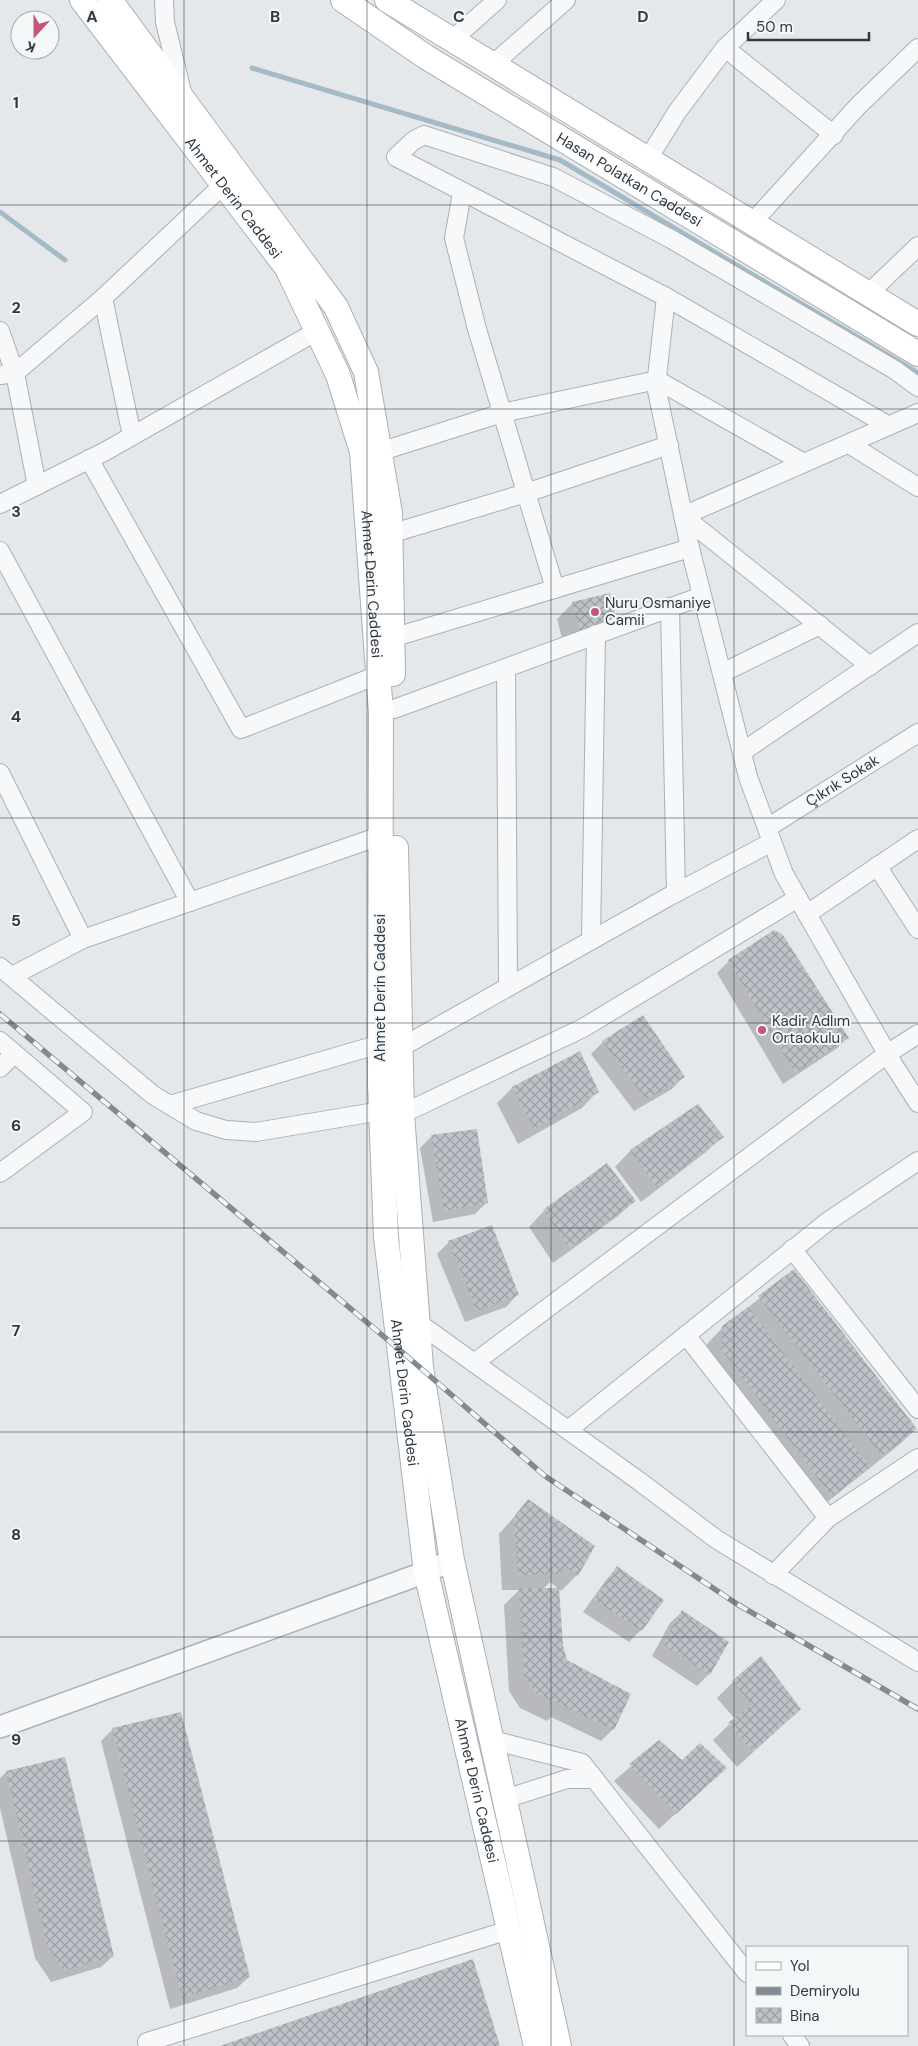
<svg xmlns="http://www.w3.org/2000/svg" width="918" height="2046" font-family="'DM Sans',sans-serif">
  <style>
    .shadow { fill: #0003 }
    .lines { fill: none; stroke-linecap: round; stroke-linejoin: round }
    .stream { stroke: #a4bbc7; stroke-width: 5 }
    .building { fill: url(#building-cross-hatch) }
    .minor-casing { stroke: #aab0b5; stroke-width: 20 }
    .tertiary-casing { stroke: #aab0b5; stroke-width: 24 }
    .secondary-casing { stroke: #aab0b5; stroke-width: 26 }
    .minor { stroke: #f7f8f9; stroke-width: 18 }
    .tertiary { stroke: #f7f8f9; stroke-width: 21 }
    .secondary { stroke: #fff; stroke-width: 24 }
    .rail-casing { stroke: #7f8a93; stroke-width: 5.5 }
    .rail { stroke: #f4f7f8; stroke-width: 4; stroke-dasharray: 11; stroke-linecap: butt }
    .grid { fill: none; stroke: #2e3942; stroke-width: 1; stroke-opacity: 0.55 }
    .poi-dot { fill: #c2577b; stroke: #f4f7f8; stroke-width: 2 }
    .labels { text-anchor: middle; stroke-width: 4; stroke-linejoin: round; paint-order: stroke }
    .street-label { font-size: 15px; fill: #2e3942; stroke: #f4f7f8 }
    .poi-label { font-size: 15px; fill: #2e3942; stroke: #f4f7f8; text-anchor: start }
    .grid-label { font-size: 16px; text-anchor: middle; font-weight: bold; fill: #2e3942; stroke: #f4f7f8; stroke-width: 4; stroke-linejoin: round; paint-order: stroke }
  </style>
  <defs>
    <pattern id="building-cross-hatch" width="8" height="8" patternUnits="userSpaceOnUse" patternTransform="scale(1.25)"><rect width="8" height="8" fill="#bcc2c7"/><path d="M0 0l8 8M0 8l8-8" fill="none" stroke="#999fa3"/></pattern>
  </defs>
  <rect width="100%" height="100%" fill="#e5e8eb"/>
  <g class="shadow">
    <path d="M573,603l43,18 -52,25 -7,-27z"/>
    <path d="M729,961l118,77 -11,11 -53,35 -66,-111z"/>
    <path d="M603,1042l80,35 -11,12 -38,22 -43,-57z"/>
    <path d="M512,1088l85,4 -15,16 -64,36 -21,-41z"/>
    <path d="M698,1106l24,31 -16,15 -65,50 -26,-35 15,-16z"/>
    <path d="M432,1136l55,66 -12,12 -42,8 -13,-74z"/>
    <path d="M634,1201l-16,15 -65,47 -24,-36 15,-16z"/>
    <path d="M449,1242l68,53 -11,12 -41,15 -28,-68z"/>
    <path d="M794,1271l122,158 -16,15 -84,67 -110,-146 1,-21 16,-17z"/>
    <path d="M528,1501l66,46 -17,28 -16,16 -11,-9 -7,7 23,71 47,69 -12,12 -50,-24 -4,4 -27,-13 -11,-17 -5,-86 15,-15h-17l-3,-56z"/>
    <path d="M617,1568l24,62 -12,12 -46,-30 23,-32z"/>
    <path d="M682,1612l27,62 -12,12 -45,-30 18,-33z"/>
    <path d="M733,1682l67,27 -63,58 -24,-27 22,-21 -18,-21z"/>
    <path d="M113,1729l136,248 -12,11 -67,21 -69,-268z"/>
    <path d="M659,1742l23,20 43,6 -66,61 -45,-48z"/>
    <path d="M64,1759l49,197 -12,11 -50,15 -16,-24 -35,-150v-30l6,-6z"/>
  </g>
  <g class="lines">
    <g class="stream">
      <path d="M252,68l308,92 358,213"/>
      <path d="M0,212l65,48"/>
    </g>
  </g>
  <g class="building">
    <path d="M610,593l7,28 -37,10 -8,-29z"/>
    <path d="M774,930l9,5 66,103 -54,35 -67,-113z"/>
    <path d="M643,1015l42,62 -39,23 -44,-59z"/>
    <path d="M580,1051l19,41 -65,37 -22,-42z"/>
    <path d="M698,1104l26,33 -67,50 -27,-37z"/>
    <path d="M477,1129l11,74 -44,8 -13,-76z"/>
    <path d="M607,1163l29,38 -66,47 -27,-38z"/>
    <path d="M492,1225l27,70 -42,16 -29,-70z"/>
    <path d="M794,1269l123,160 -35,27 -124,-160z"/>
    <path d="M748,1307l122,160 -38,30 -111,-148 1,-23z"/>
    <path d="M528,1499l67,47 -17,30 -13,-10 -5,8 -42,1 -4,-58z"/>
    <path d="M617,1566l47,34 -22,31 -48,-31z"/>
    <path d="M519,1588h40l4,57 4,15 64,34 -17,36 -78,-37 -12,-18z"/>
    <path d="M682,1610l47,32 -19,33 -47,-31z"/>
    <path d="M761,1656l40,53 -48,43 -25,-29 24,-19 -20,-23z"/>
    <path d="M181,1712l69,265 -68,21 -70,-270z"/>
    <path d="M659,1740l23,20 18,-17 27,25 -51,46 -47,-50z"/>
    <path d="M65,1757l49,199 -51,15 -16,-26 -41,-174z"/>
    <path d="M473,1959l27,87h-280z"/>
  </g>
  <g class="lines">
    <defs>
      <g id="minor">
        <path d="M164,0l1,22 17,70"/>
        <path d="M452,40l45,-40"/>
        <path d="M725,48l109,87"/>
        <path d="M492,65l74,-65"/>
        <path d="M648,159l29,-47 48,-64 51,-48"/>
        <path d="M462,193l-8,45 23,91 78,260"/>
        <path d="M752,223l105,-116 61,-59"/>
        <path d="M868,294l50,-48"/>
        <path d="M666,297l-10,89 34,162 58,229 36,97 109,190 25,39"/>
        <path d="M103,298l29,138"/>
        <path d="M0,331l15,42 -15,2"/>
        <path d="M889,426l-223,-129 -270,-140 17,-16 11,-6 129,42 118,62 224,131 23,17"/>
        <path d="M849,444l69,43"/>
        <path d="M379,452l123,-39 155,-33 147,83"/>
        <path d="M89,459l152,270 137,-54"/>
        <path d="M37,486l-22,-113 88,-75 120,-113"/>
        <path d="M0,504l104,-52 213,-121"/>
        <path d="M390,534l136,-41 143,-48"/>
        <path d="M0,551l190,351"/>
        <path d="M670,607l6,286"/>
        <path d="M392,638l298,-90"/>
        <path d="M870,666l-187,-150 235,-103"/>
        <path d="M506,668l2,318"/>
        <path d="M722,673l98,-48"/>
        <path d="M394,709l308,-113"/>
        <path d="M742,752l176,-119"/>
        <path d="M0,773l83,166"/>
        <path id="s1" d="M767,828l151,-95"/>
        <path d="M877,866l41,63"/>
        <path d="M807,914l111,-75"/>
        <path d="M591,940l5,-306"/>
        <path d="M0,967l153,128 43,26 30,9 30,2 125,-21 21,3 181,-86 215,-130"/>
        <path d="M12,976l71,-37 297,-103"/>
        <path d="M0,1041l83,71 -83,61"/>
        <path d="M400,1048l270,-152 102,-54"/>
        <path d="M0,1068l14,-14"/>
        <path d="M170,1105l210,-61"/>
        <path d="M792,1249l126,160"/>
        <path d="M417,1322l222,159 77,58 202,123"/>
        <path d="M686,1335l142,183"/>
        <path d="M474,1363l413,-309 31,-20"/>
        <path d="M568,1430l259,-208 91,-61"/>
        <path d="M773,1575l55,-57 90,-60"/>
        <path d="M492,1740l90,23 165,210"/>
        <path d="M505,1799l62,-20h28"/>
        <path d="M792,2035l8,11"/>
        <path d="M147,2042l362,-112"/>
      </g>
      <path id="tertiary" d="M0,1727l426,-155 26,-12"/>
      <g id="secondary">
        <path id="s2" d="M82,0l205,268 51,107 24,77 19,261 -1,371 6,153 40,335 110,474"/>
        <path d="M110,0l226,307 30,65 24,141 3,161"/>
        <path id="s3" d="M343,0l83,57 492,297"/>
        <path d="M387,0l531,324"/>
        <path d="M396,848l6,266 19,254 31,192 107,486"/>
      </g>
    </defs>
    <use href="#minor" class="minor-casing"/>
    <use href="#tertiary" class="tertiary-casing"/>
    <use href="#secondary" class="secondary-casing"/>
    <use href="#minor" class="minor"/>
    <use href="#tertiary" class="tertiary"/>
    <use href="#secondary" class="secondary"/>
    <defs>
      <path id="rail" d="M0,1014l401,337 144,125 192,128 181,105"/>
    </defs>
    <use href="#rail" class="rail-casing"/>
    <use href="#rail" class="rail"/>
  </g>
  <path class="grid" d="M184,0v2046M367,0v2046M551,0v2046M734,0v2046M0,205h918M0,409h918M0,614h918M0,818h918M0,1023h918M0,1228h918M0,1432h918M0,1637h918M0,1841h918"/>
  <g class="poi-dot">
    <circle cx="595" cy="612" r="5"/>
    <circle cx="762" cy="1030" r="5"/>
  </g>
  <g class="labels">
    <g class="street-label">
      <text dy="5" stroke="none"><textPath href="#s3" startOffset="338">Hasan Polatkan Caddesi</textPath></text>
      <text dy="5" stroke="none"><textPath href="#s2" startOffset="249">Ahmet Derin Caddesi</textPath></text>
      <text dy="5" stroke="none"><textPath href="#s2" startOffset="669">Ahmet Derin Caddesi</textPath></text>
      <text dy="5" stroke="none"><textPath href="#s1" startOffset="89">Çıkrık Sokak</textPath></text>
      <text transform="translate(380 988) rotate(-90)" y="5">Ahmet Derin Caddesi</text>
      <text dy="5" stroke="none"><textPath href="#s2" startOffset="1479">Ahmet Derin Caddesi</textPath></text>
      <text dy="5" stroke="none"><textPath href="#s2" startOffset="1884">Ahmet Derin Caddesi</textPath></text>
    </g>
    <g class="poi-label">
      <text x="605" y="608">Nuru Osmaniye<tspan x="605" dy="17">Camii</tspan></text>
      <text x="772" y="1026">Kadir Adlım<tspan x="772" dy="17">Ortaokulu</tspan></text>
    </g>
  </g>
  <g class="grid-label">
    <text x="92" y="22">A</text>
    <text x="275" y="22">B</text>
    <text x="459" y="22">C</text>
    <text x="643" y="22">D</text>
    <text x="16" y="108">1</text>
    <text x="16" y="313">2</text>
    <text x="16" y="517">3</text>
    <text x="16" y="722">4</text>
    <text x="16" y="926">5</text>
    <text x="16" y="1131">6</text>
    <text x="16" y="1336">7</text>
    <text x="16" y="1540">8</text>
    <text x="16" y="1745">9</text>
  </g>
  <rect x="746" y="1946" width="162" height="90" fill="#f4f7f8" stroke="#a5abaf"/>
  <rect x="756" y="1962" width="25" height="8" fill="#ffffff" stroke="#a5abaf"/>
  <text x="790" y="1971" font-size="15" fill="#2e3942">Yol</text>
  <rect x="756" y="1987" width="25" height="8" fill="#7f8a93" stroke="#a5abaf"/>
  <text x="790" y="1996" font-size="15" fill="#2e3942">Demiryolu</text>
  <rect x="756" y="2008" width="25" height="15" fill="url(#building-cross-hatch)" stroke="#a5abaf"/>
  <text x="790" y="2021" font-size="15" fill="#2e3942">Bina</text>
  <g transform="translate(35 35) rotate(201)"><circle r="24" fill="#f4f7f8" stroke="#a5abaf"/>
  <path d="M0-4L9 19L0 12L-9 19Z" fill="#c2577b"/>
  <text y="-8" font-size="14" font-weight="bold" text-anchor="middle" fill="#2e3942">K</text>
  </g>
  <path d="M748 32v8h121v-8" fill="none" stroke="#2e3942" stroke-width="2.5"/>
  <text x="756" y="32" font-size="15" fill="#2e3942" stroke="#f4f7f8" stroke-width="4" paint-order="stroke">50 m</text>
</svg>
